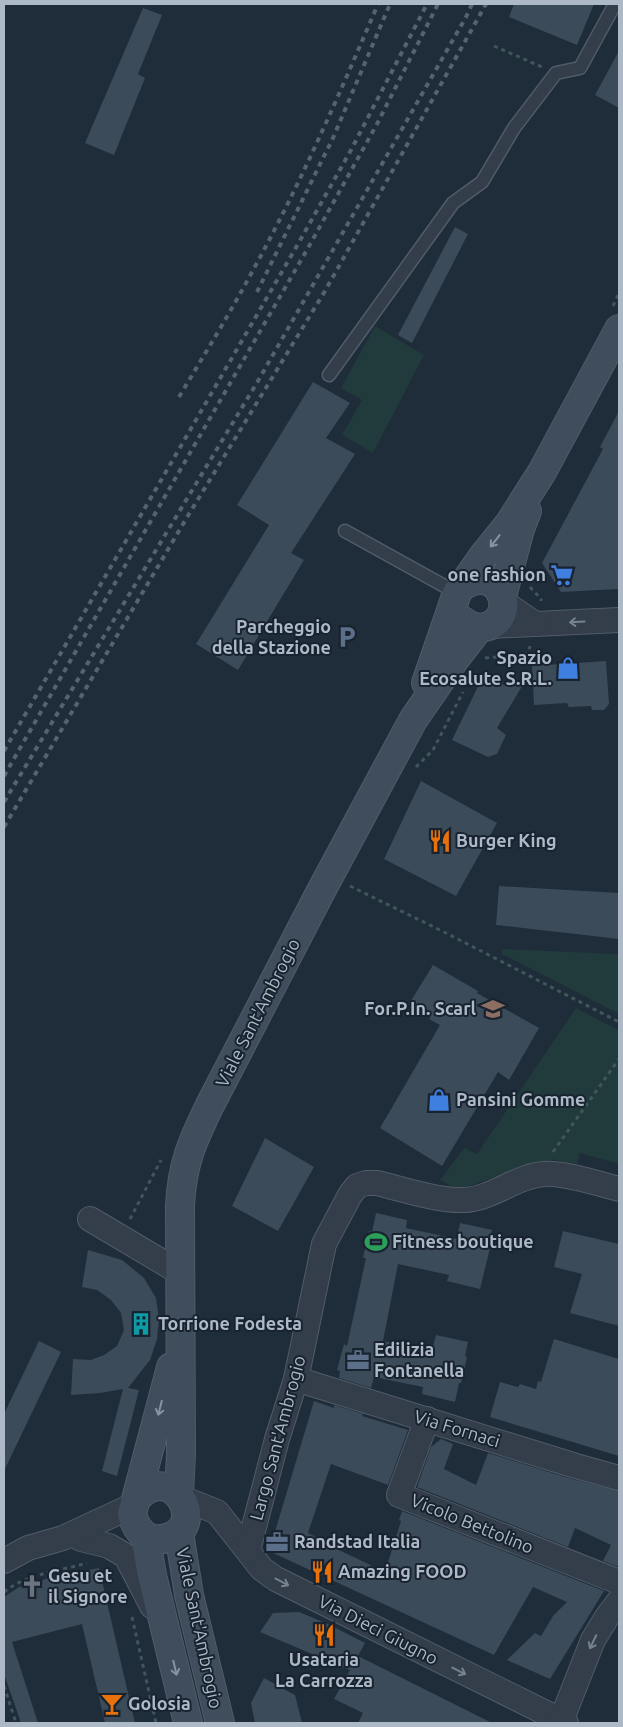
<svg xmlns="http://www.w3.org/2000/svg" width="623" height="1727" font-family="Ubuntu,sans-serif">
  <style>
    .green { fill: #213a3b }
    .building { fill: #3b4b5a }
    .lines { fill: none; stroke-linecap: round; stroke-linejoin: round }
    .lane-casing { stroke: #505c68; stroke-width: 15 }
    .street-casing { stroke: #505c68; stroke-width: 26 }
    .secondary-casing { stroke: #505c68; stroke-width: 30 }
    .path { stroke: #3f5758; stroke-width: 3; stroke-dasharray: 4 4; stroke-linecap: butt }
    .lane { stroke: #333e4a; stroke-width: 12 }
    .street { stroke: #333e4a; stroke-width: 24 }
    .secondary { stroke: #404d5d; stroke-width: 28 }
    .rail { stroke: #546272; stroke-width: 4; stroke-dasharray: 5 5; stroke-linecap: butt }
    .oneway { stroke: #8793a2 }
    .oneway2 { stroke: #76828f }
    .labels { text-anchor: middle; stroke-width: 4; stroke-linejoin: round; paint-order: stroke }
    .poi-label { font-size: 18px; font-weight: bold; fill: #adb9c7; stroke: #18232f; text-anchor: start }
    .street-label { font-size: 18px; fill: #adb9c7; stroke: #18232f }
  </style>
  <rect width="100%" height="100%" fill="#1f2c3a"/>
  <g class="green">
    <path d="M375,326l49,29 -51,98 -31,-18 20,-35 -21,-12z"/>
    <path d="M502,949l117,5v60l-117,-60z"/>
    <path d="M576,1008l43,22v134l-39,-11 -3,11 -24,-4 -22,4 -73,26 -18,-10 24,-32 13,6z"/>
  </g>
  <g class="building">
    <path d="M514,4h80l-17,41 -68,-28z"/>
    <path d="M143,8l19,7 -24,59 7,4 -31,77 -29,-12z"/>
    <path d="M619,51v57l-24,-13z"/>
    <path d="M455,227l13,7 -56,109 -14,-8z"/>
    <path d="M313,382l37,21 -24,35 29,16 -64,99 13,7 -66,110 -42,-26 73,-119 -32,-20z"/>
    <path d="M619,411v178l-58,3 -19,-29 61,-114 -3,-2z"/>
    <path d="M606,661l3,43 -5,6h-12l-1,-4 -22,1 -2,-4 -33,2 -2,-39z"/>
    <path d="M484,674l17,2 2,9 21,-2 -27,45 9,7 -9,19 -9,3 -36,-17z"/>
    <path d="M421,781l76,42 -41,73 -72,-37z"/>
    <path d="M499,886l120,7v46l-123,-14z"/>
    <path d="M433,965l45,26 -1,2 62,35 -30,52 -11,-8 -56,94 -62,-38 60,-103 -11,-6 2,-2 -22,-13z"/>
    <path d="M265,1138l49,29 -36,64 -46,-25z"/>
    <path d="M376,1213l31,7 -1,8 51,11 3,-16 32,7 -3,13 2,1 -11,45 -33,-8 2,-6 -51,-11 -15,77 49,10 4,-16 32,7 -3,14 2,1 -6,26h-2l-4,19 -33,-8 1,-7 -49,-10 -3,11 -32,-10 1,-7 -3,-1 7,-26 3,2 19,-88h-3l6,-27 3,1z"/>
    <path d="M563,1231l56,13v82l-49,-13 12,-39 -28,-7z"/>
    <path d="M88,1250l34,10 22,18 12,20 3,21 -2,20 -7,21 -22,28 11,2 -22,86 -15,-5 21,-82 -23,4 -29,2 2,-36 18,1 13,-5 13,-9 7,-16 -3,-17 -10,-13 -14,-10 -15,-3z"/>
    <path d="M554,1339l65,20v97l-129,-39 10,-35 18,5 2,-3 16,5 2,-8 3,1z"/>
    <path d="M39,1341l22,11 -57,119v-57z"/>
    <path d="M314,1401l20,7v-3l29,9 -1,2 46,14 -20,55 -57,-21 -23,69 10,5v2l67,32 16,-51 -2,-1 3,-9 202,80 -54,88 -43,-19 28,-27 6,3 12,-20 14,-14 -34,-15 -39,68 -223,-103v-7z"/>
    <path d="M441,1439l12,5 -9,25 32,16 12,-32 84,26 47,12v76l-16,-6 8,-16 -36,-17 -7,19 -151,-60 14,-40z"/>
    <path d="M99,1568l36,155h-30l-23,-99 -70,18 26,81h-17l-17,-49v-77l15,-10 30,-9z"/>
    <path d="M299,1612l29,12 37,19 -7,13 134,67h-134l5,-10 -29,-14 16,-29 -90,-38 13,-19z"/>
    <path d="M264,1678l31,17 7,28h-47l-4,-20z"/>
  </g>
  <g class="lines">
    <defs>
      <g id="lane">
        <path d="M329,375l124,-172 29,-21 32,-54 42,-55 24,-5 35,-64"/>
        <path d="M345,531l112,62"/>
      </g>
      <g id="street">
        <path d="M535,624l84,-4"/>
        <path d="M490,626l45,-2 -32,-22"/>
        <path d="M90,1219l91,54"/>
        <path d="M296,1379l280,87 43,12"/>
        <path d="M427,1419l-28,76 220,87"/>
        <path d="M182,1498l35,14 45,57 14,10 290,144"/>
        <path d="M81,1539l28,7 17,10 26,50"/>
        <path d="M248,1550l29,-111 19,-60 28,-135 26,-49 7,-9 9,-3h11c25,6 61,18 87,17 28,-1 52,-24 80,-26 18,-2 56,10 75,15"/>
        <path d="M4,1561l24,-13 35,-10 71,-33"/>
        <path d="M561,1721l32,-81 14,-23 12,-16"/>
      </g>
      <g id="secondary">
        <path d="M502,596l18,-67 7,-18"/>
        <path d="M463,621c6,5 14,8 22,6 34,-8 17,-64 -21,-42"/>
        <path d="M426,683l31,-90 27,-38 25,-31 33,-52 77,-143"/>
        <path d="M179,1494l2,-41 -1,-247c2,-42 12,-64 30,-101l111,-214 92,-171 42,-61 24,-31"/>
        <path d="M138,1497c34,-35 68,25 34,39 -6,3 -12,4 -19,3 -12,-3 -18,-13 -21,-25l39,-147"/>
        <path d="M179,1533l10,62 31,128"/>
        <path d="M145,1536l7,39 36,148"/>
      </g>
    </defs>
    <use href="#lane" class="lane-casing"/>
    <use href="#street" class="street-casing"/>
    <use href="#secondary" class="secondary-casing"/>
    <g class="path">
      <path d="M494,46l48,21"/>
      <path d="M613,306l6,-13"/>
      <path d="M530,587l11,12v2"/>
      <path d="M485,658l43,-4 2,-8"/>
      <path d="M416,767l17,-17 30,-58"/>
      <path d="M350,886l98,48 171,88"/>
      <path d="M553,1152l66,-93"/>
      <path d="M130,1219l31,-59"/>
      <path d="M4,1592c22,-18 56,-21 83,-29"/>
      <path d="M132,1617l24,106"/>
      <path d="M4,1686l12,37"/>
    </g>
    <use href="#lane" class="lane"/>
    <use href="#street" class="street"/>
    <use href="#secondary" class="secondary"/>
    <g class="rail">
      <path d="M257,292l76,-154 57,-134"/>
      <path d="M179,397c25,-42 50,-82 73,-125 48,-87 87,-177 126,-268"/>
      <path d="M4,751l294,-507 53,-94 76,-146"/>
      <path d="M4,776l304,-528 69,-124 61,-120"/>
      <path d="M4,802l254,-421 208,-364 6,-13"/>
      <path d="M4,827l182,-308 139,-228 161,-287"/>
    </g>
  </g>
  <defs><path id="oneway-shaft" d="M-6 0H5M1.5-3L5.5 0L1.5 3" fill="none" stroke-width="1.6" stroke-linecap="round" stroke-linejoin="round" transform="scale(1.25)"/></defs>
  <g class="oneway">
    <use href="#oneway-shaft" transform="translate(495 541) rotate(128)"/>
    <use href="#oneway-shaft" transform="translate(160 1408) rotate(104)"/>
    <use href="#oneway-shaft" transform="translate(175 1668) rotate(77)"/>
  </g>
  <g class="oneway2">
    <use href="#oneway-shaft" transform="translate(577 622) rotate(177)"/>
    <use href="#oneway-shaft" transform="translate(282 1582) rotate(28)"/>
    <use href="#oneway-shaft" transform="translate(593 1642) rotate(115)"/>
    <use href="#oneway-shaft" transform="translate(459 1671) rotate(27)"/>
  </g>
  <defs>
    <symbol id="supermarket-bare" viewBox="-9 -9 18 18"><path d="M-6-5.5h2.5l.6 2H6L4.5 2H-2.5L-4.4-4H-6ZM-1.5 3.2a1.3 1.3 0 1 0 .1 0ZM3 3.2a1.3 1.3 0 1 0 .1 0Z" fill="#3f7fe0" stroke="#18232f" stroke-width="2.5" paint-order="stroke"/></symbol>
    <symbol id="parking-bare" viewBox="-9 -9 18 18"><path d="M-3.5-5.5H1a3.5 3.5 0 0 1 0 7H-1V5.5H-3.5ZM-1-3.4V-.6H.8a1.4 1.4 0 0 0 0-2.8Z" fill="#5c6f8a" stroke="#18232f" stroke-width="2.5" paint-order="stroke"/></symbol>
    <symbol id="shop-bare" viewBox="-9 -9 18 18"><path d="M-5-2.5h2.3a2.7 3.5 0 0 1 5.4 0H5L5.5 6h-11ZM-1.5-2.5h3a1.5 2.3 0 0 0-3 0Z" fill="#3f7fe0" stroke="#18232f" stroke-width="2.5" paint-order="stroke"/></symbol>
    <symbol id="restaurant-bare" viewBox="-9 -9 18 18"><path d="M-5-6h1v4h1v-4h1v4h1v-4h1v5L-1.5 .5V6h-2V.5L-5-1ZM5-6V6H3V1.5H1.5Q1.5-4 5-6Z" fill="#e8710a" stroke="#18232f" stroke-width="2.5" paint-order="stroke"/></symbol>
    <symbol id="university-bare" viewBox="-9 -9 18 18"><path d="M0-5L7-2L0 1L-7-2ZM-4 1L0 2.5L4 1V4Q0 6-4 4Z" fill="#8d6e63" stroke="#18232f" stroke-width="2.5" paint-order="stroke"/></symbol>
    <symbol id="stadium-bare" viewBox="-9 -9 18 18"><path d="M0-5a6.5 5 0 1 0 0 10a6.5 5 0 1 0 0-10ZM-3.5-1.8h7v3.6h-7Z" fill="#2e9e5b" stroke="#18232f" stroke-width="2.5" paint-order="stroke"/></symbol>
    <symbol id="building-bare" viewBox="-9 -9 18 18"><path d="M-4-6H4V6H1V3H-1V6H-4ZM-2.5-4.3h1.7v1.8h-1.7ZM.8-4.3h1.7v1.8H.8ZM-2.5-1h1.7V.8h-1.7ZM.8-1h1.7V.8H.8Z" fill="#0f9aa8" stroke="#18232f" stroke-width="2.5" paint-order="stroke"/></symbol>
    <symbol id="office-bare" viewBox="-9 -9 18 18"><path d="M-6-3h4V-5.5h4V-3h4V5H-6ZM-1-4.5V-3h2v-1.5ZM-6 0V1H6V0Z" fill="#5c6f8a" stroke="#18232f" stroke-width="2.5" paint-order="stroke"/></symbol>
    <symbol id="church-bare" viewBox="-9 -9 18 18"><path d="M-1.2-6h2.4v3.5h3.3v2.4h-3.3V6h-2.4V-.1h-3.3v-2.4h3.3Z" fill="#6b7280" stroke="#18232f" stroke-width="2.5" paint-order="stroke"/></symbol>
    <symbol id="bar-bare" viewBox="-9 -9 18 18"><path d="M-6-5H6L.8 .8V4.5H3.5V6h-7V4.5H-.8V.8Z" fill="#e8710a" stroke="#18232f" stroke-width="2.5" paint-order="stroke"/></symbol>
  </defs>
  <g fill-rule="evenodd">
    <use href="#supermarket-bare" x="546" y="559" width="32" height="32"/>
    <use href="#parking-bare" x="331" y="621" width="32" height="32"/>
    <use href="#shop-bare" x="552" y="652" width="32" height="32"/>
    <use href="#restaurant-bare" x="424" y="825" width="32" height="32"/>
    <use href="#university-bare" x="477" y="993" width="32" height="32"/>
    <use href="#shop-bare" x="423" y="1084" width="32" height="32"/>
    <use href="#stadium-bare" x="360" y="1226" width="32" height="32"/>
    <use href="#building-bare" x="125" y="1308" width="32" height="32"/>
    <use href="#office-bare" x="342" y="1344" width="32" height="32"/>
    <use href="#office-bare" x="261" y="1526" width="32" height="32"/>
    <use href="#restaurant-bare" x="306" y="1556" width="32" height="32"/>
    <use href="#church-bare" x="16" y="1570" width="32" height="32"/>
    <use href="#restaurant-bare" x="308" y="1619" width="32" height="32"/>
    <use href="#bar-bare" x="96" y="1688" width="32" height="32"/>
  </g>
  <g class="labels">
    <g class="poi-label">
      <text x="546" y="581" text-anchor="end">one fashion</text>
      <text x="331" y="633" text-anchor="end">Parcheggio<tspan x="331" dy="21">della Stazione</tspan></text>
      <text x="552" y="664" text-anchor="end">Spazio<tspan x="552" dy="21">Ecosalute S.R.L.</tspan></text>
      <text x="456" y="847">Burger King</text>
      <text x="476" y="1015" text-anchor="end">For.P.In. Scarl</text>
      <text x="456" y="1106">Pansini Gomme</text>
      <text x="392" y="1248">Fitness boutique</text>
      <text x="158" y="1330">Torrione Fodesta</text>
      <text x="374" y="1356">Edilizia<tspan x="374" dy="21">Fontanella</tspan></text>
      <text x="294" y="1548">Randstad Italia</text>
      <text x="338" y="1578">Amazing FOOD</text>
      <text x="48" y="1582">Gesu et<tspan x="48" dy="21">il Signore</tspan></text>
      <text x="324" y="1666" text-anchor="middle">Usataria<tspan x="324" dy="21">La Carrozza</tspan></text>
      <text x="128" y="1710">Golosia</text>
    </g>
    <g class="street-label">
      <text transform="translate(258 1013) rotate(-63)" y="6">Viale Sant'Ambrogio</text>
      <text transform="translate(457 1429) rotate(17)" y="6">Via Fornaci</text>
      <text transform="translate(278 1438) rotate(-75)" y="6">Largo Sant'Ambrogio</text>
      <text transform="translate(472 1524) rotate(22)" y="6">Vicolo Bettolino</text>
      <text transform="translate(199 1628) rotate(78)" y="6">Viale Sant'Ambrogio</text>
      <text transform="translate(378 1630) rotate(27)" y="6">Via Dieci Giugno</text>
    </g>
  </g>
  <rect width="623" height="1727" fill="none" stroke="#adb9c7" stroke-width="10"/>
</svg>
